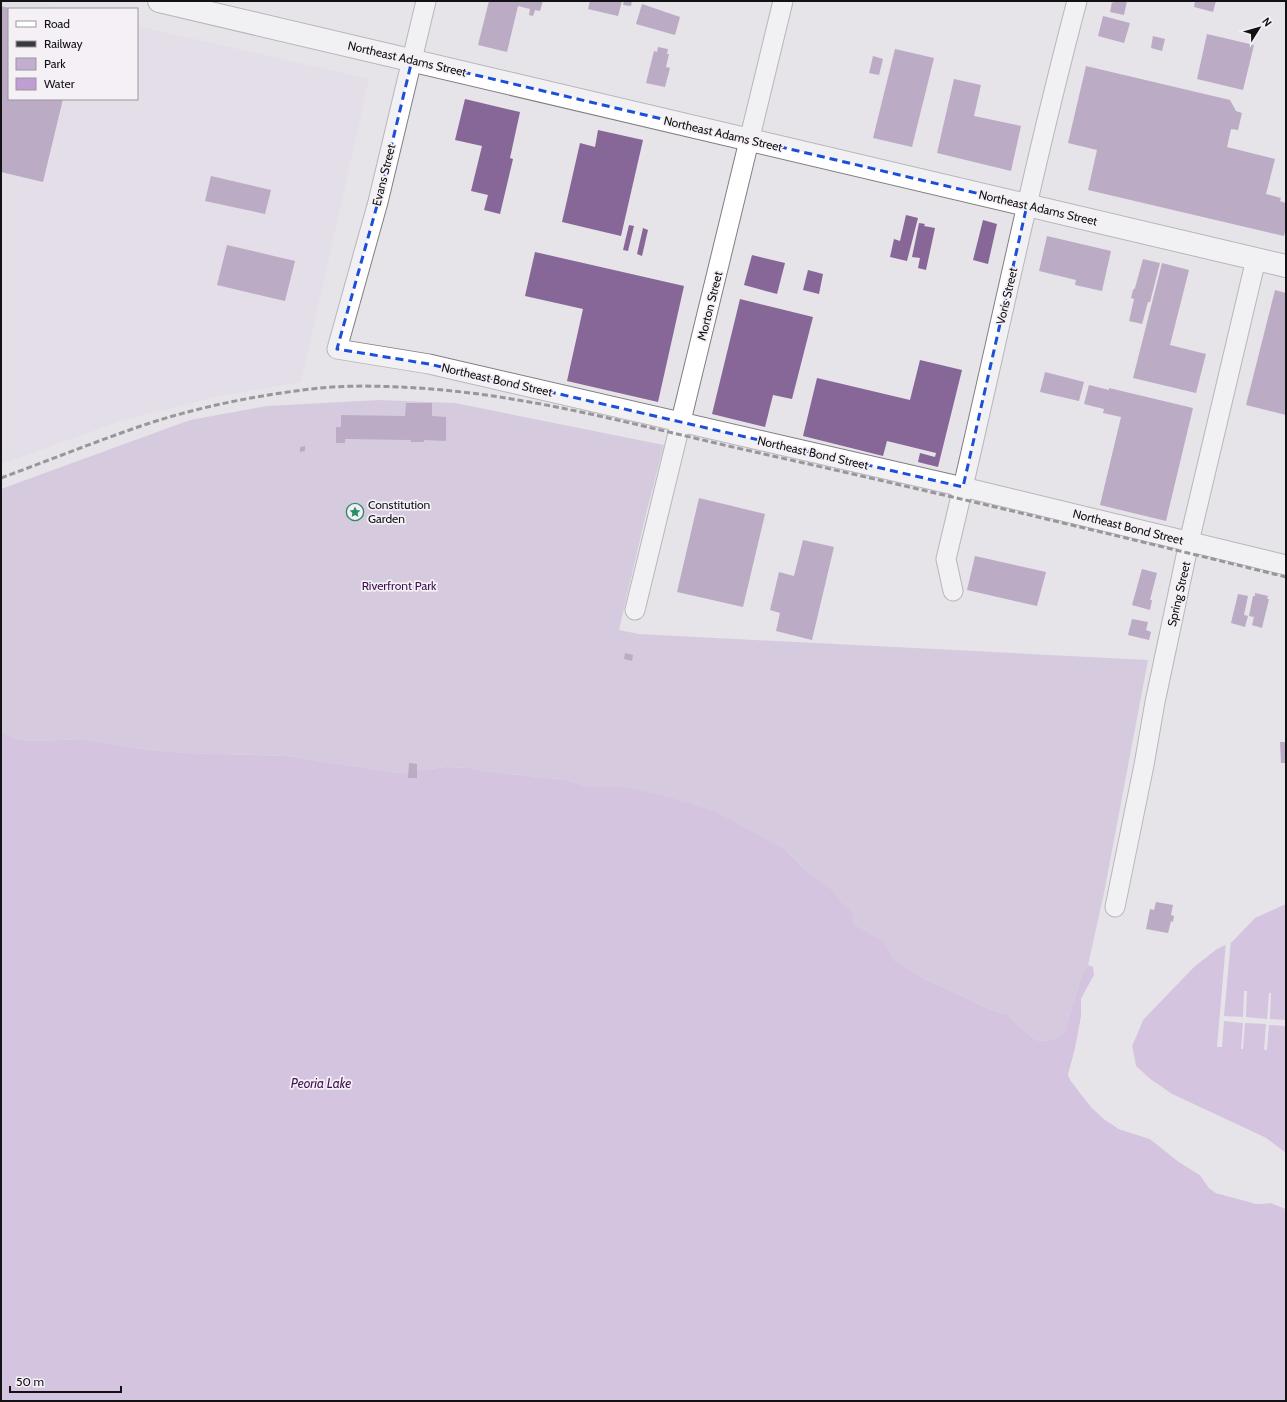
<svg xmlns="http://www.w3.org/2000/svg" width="1287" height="1402" font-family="Cabin,sans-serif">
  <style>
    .built { fill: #dfd7e4 }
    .green { fill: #c4aed0 }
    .water { fill: #c09dd3 }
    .pier { fill: #e6e3e9 }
    .building { fill: #876698 }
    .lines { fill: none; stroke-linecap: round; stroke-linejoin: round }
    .minor-casing { stroke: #817e83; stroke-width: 21 }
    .major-casing { stroke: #817e83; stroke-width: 24 }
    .minor { stroke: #fff; stroke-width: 19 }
    .major { stroke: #fff; stroke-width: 22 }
    .rail { stroke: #3a393c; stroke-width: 3; stroke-dasharray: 6 3; stroke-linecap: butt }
    .marked { fill: none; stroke: #1d4ed8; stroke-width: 3; stroke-dasharray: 8 5; stroke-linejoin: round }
    .labels { text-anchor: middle; stroke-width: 3.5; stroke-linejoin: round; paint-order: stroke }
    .street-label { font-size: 12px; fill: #121113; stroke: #f4f0f6 }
    .poi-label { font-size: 12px; fill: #121113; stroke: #f4f0f6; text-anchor: start }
    .park-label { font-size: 12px; fill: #3e1151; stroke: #f4f0f6 }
    .water-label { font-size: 13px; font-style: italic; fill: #411455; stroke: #f4f0f6 }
  </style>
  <rect width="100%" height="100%" fill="#e6e3e9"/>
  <path class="built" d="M1,1h29l35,8h-56v90h128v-73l232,53 -68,303 -78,13 -102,26 -120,43z"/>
  <path class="green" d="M379,400l76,3 209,42 -18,69 -27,116 20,4 509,26 -44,233 -16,72 -6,9 -18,59 -11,7 -15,1 -17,-12 -14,-15 -11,-2 -73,-34 -28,-17 -11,-19 -31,-19 1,-10 -12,-11 -8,-11 -28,-21 -19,-19 -160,-64h-38l-22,-7 -76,-8 -21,-4 -25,-1 -47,6 -110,-17 -105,-3 -50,-5 -47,-9 -56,2 -15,-3 -14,-6v-243l189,-69 77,-14z"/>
  <g class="water">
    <path d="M1,732l14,6 15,3 56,-2 47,9 50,5 105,3 110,17 47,-6 25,1 21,4 76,8 22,7h38l45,11 46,15 69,38 19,19 28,21 8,11 12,11 -1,10 31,19 11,19 28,17 73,34 11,2 14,15 17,12 15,-1 11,-7 18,-59 6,-9 5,2 1,8 -13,24v18l-6,32 -7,26 3,6 20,26 13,12 15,10 31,10 29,23 21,13 9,13 7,5 41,11 14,-1 15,6v192h-1285z"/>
    <path d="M1286,904v249l-20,-15 -94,-44 -22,-15 -14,-13 -4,-20 11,-26 52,-54 22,-17 15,-7 23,-24z"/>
  </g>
  <g class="pier">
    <path d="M1231,940l-7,76 19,1 1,-26h3l-1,26 21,2 2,-26h2l-1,26 16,1v6l-17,-1 -2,25h-3l2,-26 -21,-1 -2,26h-2l2,-26 -19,-2 -2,26h-5l9,-105z"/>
    <path d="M1094,975l2,2 -13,22v19l-6,31 -7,25 3,6 19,26 13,11 15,10 31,11 29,23 21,12 9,13 7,5 40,11 14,-1 15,6v2l-15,-6 -14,1 -41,-11 -7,-5 -9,-13 -21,-13 -29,-23 -31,-10 -15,-10 -13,-12 -20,-26 -3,-6 7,-26 6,-32v-18z"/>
    <path d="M1142,1019l1,1 -11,26 4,20 14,13 22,15 94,44 20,15v2l-22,-16 -92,-43 -24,-15 -13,-14 -5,-21z"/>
  </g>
  <g class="building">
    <path d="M489,1h54l-3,10 -5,-1 -2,6 -4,-1 1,-6 -12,-3 -11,46 -29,-7z"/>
    <path d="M590,1h32l-4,15 -30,-7z"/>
    <path d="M624,1h8l-1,5 -8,-1z"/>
    <path d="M1114,1h13l-3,14 -14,-3 2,-10 2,1z"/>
    <path d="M1195,1h21l-3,11 -19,-5z"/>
    <path d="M642,4l38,13 -5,18 -39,-11z"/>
    <path d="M1,6l8,2v91h54l-20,83 -42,-10z"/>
    <path d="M1103,16l27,7 -6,20 -26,-7z"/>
    <path d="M1207,34l47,11 -11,45 -46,-11z"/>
    <path d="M1153,36l12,3 -3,12 -11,-3z"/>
    <path d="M658,47l10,2 -1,5h2l-3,13 4,1 -5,19 -19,-4 8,-32 3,1z"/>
    <path d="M895,49l39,9 -22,89 -39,-9z"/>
    <path d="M873,56l10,3 -4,16 -10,-2z"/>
    <path d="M1086,66l144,34 6,11 6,2 -4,17 -7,-1 -4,18 48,12 -9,35 15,4 -1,3 6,2v24l-2,9 -196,-46 9,-40 -29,-7z"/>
    <path d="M954,79l27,6 -7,31 47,10 -10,45 -74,-18z"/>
    <path d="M465,99l55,13 -10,46 3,1 -13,55 -16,-4 4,-15 -17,-4 11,-45 -27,-6z"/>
    <path d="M598,130l45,10 -22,96 -59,-14 18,-79 15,4z"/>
    <path d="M211,176l60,14 -6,24 -60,-13z"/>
    <path d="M906,215l12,3 -11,43 -17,-4 4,-18 6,2z"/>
    <path d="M983,220l14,4 -9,40 -15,-4z"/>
    <path d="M919,223l6,1 -1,2 11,2 -9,42 -8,-2 2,-10 -8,-1z"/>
    <path d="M629,225l5,1 -6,25 -5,-1z"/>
    <path d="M643,228l5,2 -6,26 -5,-2z"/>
    <path d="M1047,236l64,15 -9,40 -27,-6 1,-5 -37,-9z"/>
    <path d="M227,245l68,16 -10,40 -68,-16z"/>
    <path d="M535,252l149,34 -26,116 -91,-21 16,-72 -58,-13z"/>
    <path d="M752,255l33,8 -8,31 -33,-9z"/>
    <path d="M1143,259l17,4 -10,39h-2l-6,22 -13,-3 5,-22 -3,-1 2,-8 2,-2z"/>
    <path d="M1162,263l27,7 -19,75 36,9 -10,39 -63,-15z"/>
    <path d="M808,270l15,4 -4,20 -16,-4z"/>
    <path d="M1275,290l11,3v122l-40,-10z"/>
    <path d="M740,299l73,18 -21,82 -19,-4 -8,32 -53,-13z"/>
    <path d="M920,360l42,10 -24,97 -20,-5 2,-9 15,4 1,-4 -49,-12 -4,15 -80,-20 14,-58 93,22z"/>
    <path d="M1045,372l39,10 -5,19 -39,-9z"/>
    <path d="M1089,385l20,5v-2l84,20 -27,113 -66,-16 21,-88 -18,-4 1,-4 -20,-5z"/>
    <path d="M406,403h26v13l14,1v24l-22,-1v2h-13v-2l-66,-1v4h-9v-16h5v-12l64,1z"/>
    <path d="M305,446v5l-5,1v-5z"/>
    <path d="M699,498l66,16 -22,93 -66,-15z"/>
    <path d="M803,540l31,7 -22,93 -36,-9 4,-18 -10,-3 9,-38 15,4z"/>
    <path d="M975,556l71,16 -9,34 -70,-16z"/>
    <path d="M1142,569l15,4 -7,27h2l-2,10 -18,-5z"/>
    <path d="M1255,593l13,3 -1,3h2l-7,29 -10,-3 2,-8 -5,-1 4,-20h2z"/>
    <path d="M1238,594l10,2 -4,19 4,1 -3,11 -14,-4z"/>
    <path d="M1132,619l16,3 -2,8 5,2 -2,8 -21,-5z"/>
    <path d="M625,653l8,2 -1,6 -8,-2z"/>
    <path d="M1280,742h6v21h-5z"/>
    <path d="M409,763l8,1v14h-9z"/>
    <path d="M1156,902l17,3 -2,10 3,1 -1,6 -2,-1 -3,12 -22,-4 4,-20 4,1z"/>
  </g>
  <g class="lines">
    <defs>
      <g id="minor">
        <path d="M426,1l-48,201 -41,147 92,15 534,123 323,78"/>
        <path d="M953,591l-7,-32c45,-186 82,-373 131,-558"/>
        <path d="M635,610l148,-609"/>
        <path d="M1115,907l29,-142 11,-63 34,-160 67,-283"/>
      </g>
      <path id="major" d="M159,1l1127,265"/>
    </defs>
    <use href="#minor" class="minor-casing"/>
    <use href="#major" class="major-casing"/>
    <use href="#minor" class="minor"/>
    <use href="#major" class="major"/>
    <path class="rail" d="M1,478c46,-17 91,-35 137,-51 58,-20 120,-32 181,-39 33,-3 67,-2 99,0 109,7 214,36 319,60 184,41 367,84 549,129"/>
  </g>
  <path d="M0 0H1287V1402H0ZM412,60l615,145 -64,282 -534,-123 -92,-15 41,-147z" fill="#e6e3e9" fill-opacity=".55" fill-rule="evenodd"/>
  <path class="marked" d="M412,60l615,145 -64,282 -534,-123 -92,-15 41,-147z"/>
  <defs>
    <symbol id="sight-ring" viewBox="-11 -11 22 22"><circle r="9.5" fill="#f4f0f6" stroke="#2b8e69" stroke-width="1.5"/><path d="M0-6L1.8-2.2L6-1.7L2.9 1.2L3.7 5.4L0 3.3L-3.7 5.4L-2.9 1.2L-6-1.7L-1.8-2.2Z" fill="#2b8e69"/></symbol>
  </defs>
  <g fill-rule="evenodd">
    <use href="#sight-ring" x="345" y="502" width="20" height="20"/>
  </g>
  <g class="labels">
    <g class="street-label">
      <text transform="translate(407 59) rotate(13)" y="4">Northeast Adams Street</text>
      <text transform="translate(723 134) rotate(13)" y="4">Northeast Adams Street</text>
      <text transform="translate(384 175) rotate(-76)" y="4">Evans Street</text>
      <text transform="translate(1038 208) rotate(13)" y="4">Northeast Adams Street</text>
      <text transform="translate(1007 296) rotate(-77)" y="4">Voris Street</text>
      <text transform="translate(710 306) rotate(-76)" y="4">Morton Street</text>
      <text transform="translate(497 380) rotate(13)" y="4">Northeast Bond Street</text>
      <text transform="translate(813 453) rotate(13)" y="4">Northeast Bond Street</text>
      <text transform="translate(1128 527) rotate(14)" y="4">Northeast Bond Street</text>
      <text transform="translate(1179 594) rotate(-77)" y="4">Spring Street</text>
    </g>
    <g class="poi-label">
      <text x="368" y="509">Constitution<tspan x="368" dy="14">Garden</tspan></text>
    </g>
    <g class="park-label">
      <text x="399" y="590">Riverfront Park</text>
    </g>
    <g class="water-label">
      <text x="321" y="1088">Peoria Lake</text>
    </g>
  </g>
  <rect width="1287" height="1402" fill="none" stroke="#121113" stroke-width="4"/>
  <rect x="8" y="8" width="130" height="92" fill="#f4f0f6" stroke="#9a979b"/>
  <rect x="16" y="21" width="20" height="6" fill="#ffffff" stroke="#9a979b"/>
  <text x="44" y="28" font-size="12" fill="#121113">Road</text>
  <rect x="16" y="41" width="20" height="6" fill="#3a393c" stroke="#9a979b"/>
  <text x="44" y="48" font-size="12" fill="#121113">Railway</text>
  <rect x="16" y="58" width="20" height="12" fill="#c4aed0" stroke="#9a979b"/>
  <text x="44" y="68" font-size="12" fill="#121113">Park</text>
  <rect x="16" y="78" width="20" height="12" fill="#c09dd3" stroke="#9a979b"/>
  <text x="44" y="88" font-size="12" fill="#121113">Water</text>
  <g transform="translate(1259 28) rotate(53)" stroke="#f4f0f6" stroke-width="3" paint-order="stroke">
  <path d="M0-3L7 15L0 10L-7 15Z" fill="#121113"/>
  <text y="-6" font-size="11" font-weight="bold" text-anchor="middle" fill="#121113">N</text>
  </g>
  <path d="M10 1386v6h111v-6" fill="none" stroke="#121113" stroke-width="2"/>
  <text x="16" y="1386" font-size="12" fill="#121113" stroke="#f4f0f6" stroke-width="3" paint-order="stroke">50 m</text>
</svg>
